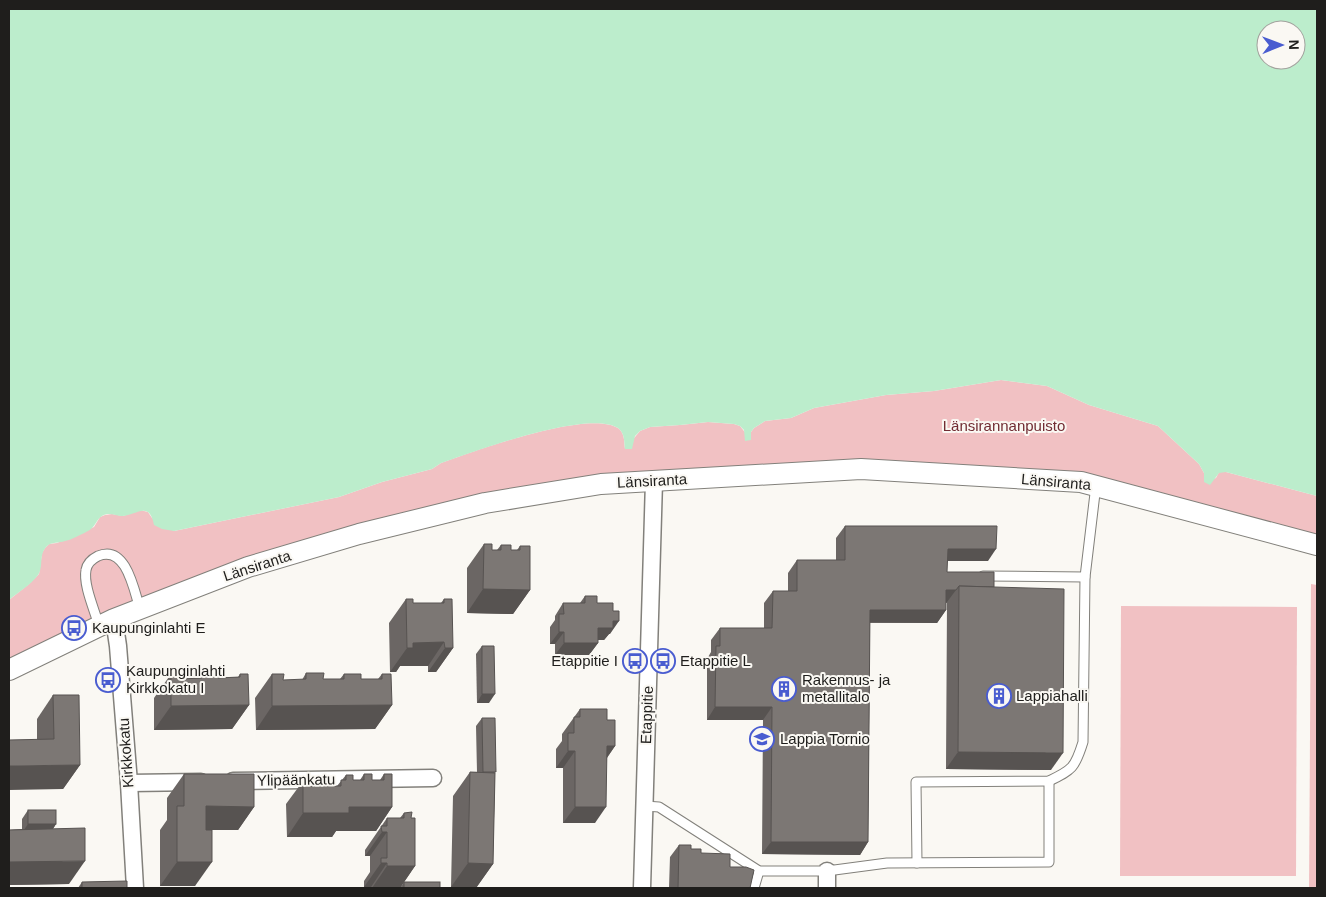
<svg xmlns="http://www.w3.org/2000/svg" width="1326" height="897" font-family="Helvetica,sans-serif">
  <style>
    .green { fill: #f1c1c3 }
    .water { fill: #bcedcc; fill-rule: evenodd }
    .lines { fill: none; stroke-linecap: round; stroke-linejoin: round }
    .service-casing { stroke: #82807b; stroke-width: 11 }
    .minor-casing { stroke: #82807b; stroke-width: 19 }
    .tertiary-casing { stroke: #82807b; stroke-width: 22 }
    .service { stroke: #fff; stroke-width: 9 }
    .minor { stroke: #fff; stroke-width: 16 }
    .tertiary { stroke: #fff; stroke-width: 20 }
    .wall { fill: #6b6664 }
    .shaded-wall { fill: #575351 }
    .building { fill: #7c7774; stroke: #575351 }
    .labels { text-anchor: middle; stroke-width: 4; stroke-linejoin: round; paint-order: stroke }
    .park-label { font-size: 15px; fill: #712c33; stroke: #faf8f3 }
    .street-label { font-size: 15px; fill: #1f1e1c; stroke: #faf8f3 }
    .poi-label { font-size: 15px; fill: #1f1e1c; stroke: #faf8f3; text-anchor: start }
  </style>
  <rect width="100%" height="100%" fill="#faf8f3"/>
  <g class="green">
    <path d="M1001,380l46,6 42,19 69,21 41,38 5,9v9l12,-4 3,-6h7l91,24v46l-235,-64 -481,1 -241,50 -351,135v-64l20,-16 10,-10 3,-21 3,-5 4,-4 8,-1 37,-16 6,-10 5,-2 7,-1 11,2 17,-6 8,2 4,6 22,13 165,-34 43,-15 50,-13 9,-6c34,-12 147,-54 177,-35 7,5 6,14 7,21l15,-18 10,-4 30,-2 28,-3 26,2 6,2 11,14v-8l3,-4 11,-7 26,-3 23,-10 72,-13 48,-4z"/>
    <path d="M1311,584l6,1v303h-8z"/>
    <path d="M1121,606l176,1 -1,269h-176z"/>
  </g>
  <path class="water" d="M9,9h1308v487l-91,-24 -7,1 -9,12 -6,-3v-9l-5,-9 -41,-38 -69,-21 -42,-19 -46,-6 -67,11 -48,4 -72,13 -23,10 -26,3 -11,7 -3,4v8l-6,1 -1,-11 -4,-4 -6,-2 -26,-2 -28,3 -30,2 -10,4 -5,5 -3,13h-7c-1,-7 0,-16 -7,-21 -29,-19 -143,23 -177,35l-9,6 -50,13 -43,15 -165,34 -12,-2 -8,-4c-5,-26 -19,-8 -33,-9 -7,-1 -13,-4 -19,0 -4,2 -6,8 -10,12 -4,4 -11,6 -16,9 -4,2 -7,3 -11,4 -6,2 -14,1 -18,5 -9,9 -3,21 -9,29 -7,10 -20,17 -29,25zM1266,30h30v30h-30z"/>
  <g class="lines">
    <defs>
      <g id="service">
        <path d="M983,576l102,1"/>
        <path d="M99,626c-4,-15 -16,-41 -13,-56 1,-6 6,-11 12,-14 28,-12 36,34 42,53"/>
        <path d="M645,806l14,1 100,64h68l60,-8 162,-1v-81"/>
        <path d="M917,863l-1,-81 133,-1c23,-11 26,-13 34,-39l2,-165 11,-92"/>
        <path d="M754,888l5,-17"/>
      </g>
      <g id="minor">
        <path d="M114,619l4,27 11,137 6,105"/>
        <path d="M233,781l200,-3"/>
        <path d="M129,783l72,-1"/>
        <path d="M642,888l12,-407"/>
        <path d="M827,888v-17"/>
      </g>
      <path id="tertiary" d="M9,670l105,-51 134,-52 111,-33 126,-31 116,-19 260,-15 220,13 236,63"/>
    </defs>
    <use href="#service" class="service-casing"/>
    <use href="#minor" class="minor-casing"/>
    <use href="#tertiary" class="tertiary-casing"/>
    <use href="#service" class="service"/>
    <use href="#minor" class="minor"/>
    <use href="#tertiary" class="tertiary"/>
  </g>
  <g class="wall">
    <path d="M845,526l143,35h-41v11l47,15 57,183 -105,-1 1,-166h-1v7l-9,13h-67l-2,219 -8,13 -98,-1 1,-134h-56v-61l4,-7v-12l9,-12h44v-25l9,-12h15v-18l9,-13h39v-22z"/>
    <path d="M484,544l8,6h5l4,-5 10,5h6l3,-4 10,44 -17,24 -46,-1v-45z"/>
    <path d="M585,596l12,7 13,31h-1l-5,6h-6v3l-9,12h-34v-11h-5v-17l5,-7v-4l8,-13h17z"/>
    <path d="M406,599l7,4h28l3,-4 9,49 -17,24h-8v-6h-28l-4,6h-6l-1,-49z"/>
    <path d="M482,646l7,57h-12l-1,-49z"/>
    <path d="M306,673l17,6h17l4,-5 17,5h17l4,-5 10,31 -17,24 -119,1 -1,-32 17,-24 11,6h19z"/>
    <path d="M171,674l10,5 17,-1 4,-4 16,4 20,-1 2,-3 9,31 -17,24 -78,1v-32z"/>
    <path d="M53,695l27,70 -17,24 -26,-50v-20z"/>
    <path d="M580,709l27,11 8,26 -8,12 -12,65h-32v-55h-7v-19l6,-8v-7z"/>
    <path d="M482,718l13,55 -2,91 -17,24 -25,-1 2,-91 17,-24h7l-1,-46z"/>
    <path d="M184,774l70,33 -16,23h-26l-17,56h-35v-56l7,-10v-22z"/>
    <path d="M364,774l8,6h8l4,-6 8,33 -16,24h-40l-4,6h-45l-1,-33 17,-23 5,5h9l4,-6 7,6h9l9,-11 7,5h7z"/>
    <path d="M28,810l28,14 -3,5 16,55 -60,1v-55l13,-1v-10z"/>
    <path d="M404,813l7,5 4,48 -15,22h-29v-1h-7v-6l6,-9v-16h-5v-6l22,-32h13z"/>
    <path d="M679,845l12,4 39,18 20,21h-81l1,-31z"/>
    <path d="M82,882l45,6h-49z"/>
    <path d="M404,882l36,6h-40z"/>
  </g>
  <g class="shaded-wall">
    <path d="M948,549h48l-8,12h-49z"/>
    <path d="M483,589l47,1 -17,24 -46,-1z"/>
    <path d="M946,590h10l-9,12h-10z"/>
    <path d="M870,610h76l-9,13 -76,-1z"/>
    <path d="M613,621h6l-9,13h-1l-5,6h-15l9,-12z"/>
    <path d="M559,632h5l-9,12h-5z"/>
    <path d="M444,642l-16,24h-28l-4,6h-6l17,-24 6,-5z"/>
    <path d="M564,643h34l-9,12h-34z"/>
    <path d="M445,648h8l-17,24h-8z"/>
    <path d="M482,694h13l-6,9h-12z"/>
    <path d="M249,705l-17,24 -78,1 17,-24z"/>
    <path d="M392,705l-17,24 -119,1 16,-24z"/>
    <path d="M715,707h57l-9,13h-56z"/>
    <path d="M607,746h8l-12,17z"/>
    <path d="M568,751h7l-12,17h-7z"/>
    <path d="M958,752l105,1 -12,17 -105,-1z"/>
    <path d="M80,765l-17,24 -54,1v-24z"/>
    <path d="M206,806l48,1 -16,23h-49z"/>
    <path d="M349,807h43l-16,24h-40l-4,6h-45l16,-24z"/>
    <path d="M575,807h31l-11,16h-32z"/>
    <path d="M28,824h28l-6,9h-28z"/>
    <path d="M382,832h5l-17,24h-5z"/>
    <path d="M771,842h97l-8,13 -98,-1z"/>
    <path d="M85,861l-16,23 -60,1v-23z"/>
    <path d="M177,862h35l-17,24h-35z"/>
    <path d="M381,863h6l-16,24h-7z"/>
    <path d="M468,863l25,1 -17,24 -25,-1z"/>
    <path d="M387,866h28l-15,22h-28z"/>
  </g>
  <g class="building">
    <path d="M845,526h152l-1,23h-48l-1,23h47v15l-35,-1 -3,4h-10v20h-76l-2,232h-97l1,-135h-57l1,-61h4v-18h52l1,-37h24v-31h48z"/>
    <path d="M484,544h8v6h9v-5h10v5h9v-4h10v44l-47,-1z"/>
    <path d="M959,586l105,3 -1,164 -105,-1z"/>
    <path d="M585,596h12v7h16v8h6v10h-6v7h-15v15h-34v-11h-5v-18h5l-1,-11h22z"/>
    <path d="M406,599h7v4h31v-4h8l1,49h-8l-1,-6 -31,1v5h-6z"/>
    <path d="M482,646h12l1,48h-13z"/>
    <path d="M306,673h18l-1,6h21v-5h17v5h21v-5h9l1,31 -120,1v-32h12l-1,6 23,-1z"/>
    <path d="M171,674h9l1,5 21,-1v-4h16v4l22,-1v-3h8l1,31 -78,1z"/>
    <path d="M53,695h26l1,70 -71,1v-26l45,-1z"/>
    <path d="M580,709h27v11h8v26h-8l-1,61h-31v-56h-7v-18h6v-16h6z"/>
    <path d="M482,718h13l1,54h-13z"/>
    <path d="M470,772l25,1 -2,91 -25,-1z"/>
    <path d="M184,774h70v33l-48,-1v24h6v32h-35v-56h7z"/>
    <path d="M364,774h8v6h12v-6h8v33h-43v6h-46v-32h6l-1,5h13v-6h7v6h13v-6h5v-5h7v5h11z"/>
    <rect x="28" y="810" width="28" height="14"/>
    <path d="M412,812l-1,6h4v48h-28v-3h-6v-5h6v-26h-5l-1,-6h6v-8h17v-5z"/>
    <path d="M85,828v33l-76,1v-32z"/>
    <path d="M679,845h12v4h10v4l29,1v13h16l8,3 -4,18h-72z"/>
    <path d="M127,881v7h-45v-6z"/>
    <rect x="404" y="882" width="36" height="6"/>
  </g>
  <defs>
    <symbol id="bus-ring" viewBox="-11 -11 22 22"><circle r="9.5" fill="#faf8f3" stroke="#495cd0" stroke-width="1.5"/><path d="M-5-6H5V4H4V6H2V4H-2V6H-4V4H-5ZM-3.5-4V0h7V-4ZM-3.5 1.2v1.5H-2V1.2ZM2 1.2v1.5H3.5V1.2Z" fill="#495cd0"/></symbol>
    <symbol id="building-ring" viewBox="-11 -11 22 22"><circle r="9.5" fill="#faf8f3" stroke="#495cd0" stroke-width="1.5"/><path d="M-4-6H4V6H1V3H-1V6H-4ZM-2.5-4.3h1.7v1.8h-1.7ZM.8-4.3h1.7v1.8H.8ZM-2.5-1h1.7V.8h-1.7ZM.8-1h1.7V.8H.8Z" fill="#495cd0"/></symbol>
    <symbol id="school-ring" viewBox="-11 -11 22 22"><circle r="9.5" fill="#faf8f3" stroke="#495cd0" stroke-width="1.5"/><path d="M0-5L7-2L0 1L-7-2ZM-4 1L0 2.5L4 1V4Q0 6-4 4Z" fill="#495cd0"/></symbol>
  </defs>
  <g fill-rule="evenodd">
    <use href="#bus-ring" x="60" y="614" width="28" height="28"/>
    <use href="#bus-ring" x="621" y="647" width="28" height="28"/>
    <use href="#bus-ring" x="649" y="647" width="28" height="28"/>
    <use href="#bus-ring" x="94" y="666" width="28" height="28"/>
    <use href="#building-ring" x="770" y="675" width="28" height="28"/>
    <use href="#building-ring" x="985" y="682" width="28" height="28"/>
    <use href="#school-ring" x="748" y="725" width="28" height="28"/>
  </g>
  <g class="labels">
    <g class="park-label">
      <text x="1004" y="431">Länsirannanpuisto</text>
    </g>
    <g class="street-label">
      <text transform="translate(652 481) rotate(-3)" y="5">Länsiranta</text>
      <text transform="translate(1056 482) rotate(5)" y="5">Länsiranta</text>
      <text transform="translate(257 566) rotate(-18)" y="5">Länsiranta</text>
      <text transform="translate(647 715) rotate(-88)" y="5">Etappitie</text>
      <text transform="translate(126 753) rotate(-94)" y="5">Kirkkokatu</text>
      <text transform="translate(296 780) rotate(-1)" y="5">Ylipäänkatu</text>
    </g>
    <g class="poi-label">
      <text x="92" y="633">Kaupunginlahti E</text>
      <text x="618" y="666" text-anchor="end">Etappitie I</text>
      <text x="680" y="666">Etappitie L</text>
      <text x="126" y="676">Kaupunginlahti<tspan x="126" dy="17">Kirkkokatu I</tspan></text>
      <text x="802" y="685">Rakennus- ja<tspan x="802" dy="17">metallitalo</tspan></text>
      <text x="1016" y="701">Lappiahalli</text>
      <text x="780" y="744">Lappia Tornio</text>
    </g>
  </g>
  <rect width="1326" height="897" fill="none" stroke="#1f1e1c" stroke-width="20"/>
  <g transform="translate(1281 45) rotate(89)"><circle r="24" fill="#faf8f3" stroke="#a2a19d"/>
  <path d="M0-4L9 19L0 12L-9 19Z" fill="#495cd0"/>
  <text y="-8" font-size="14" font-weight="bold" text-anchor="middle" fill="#1f1e1c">N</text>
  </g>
</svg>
